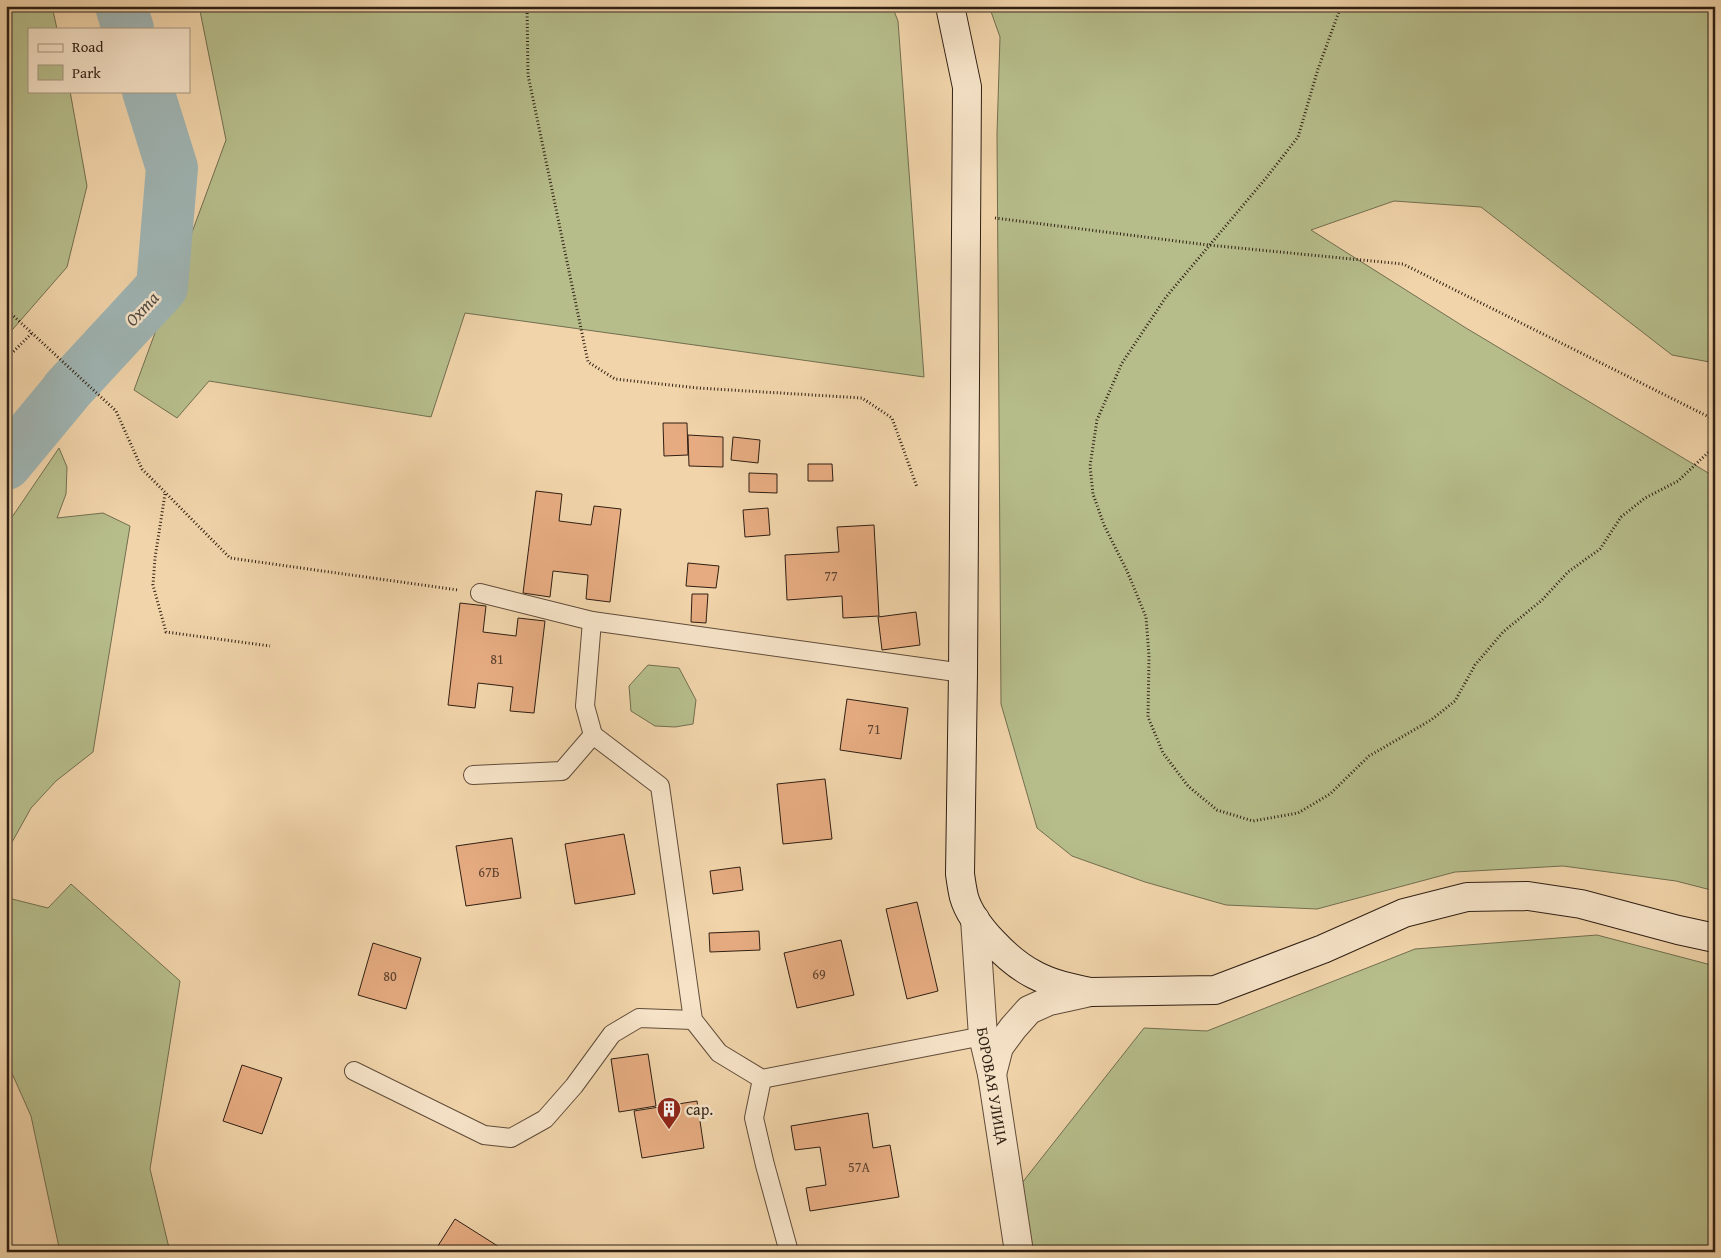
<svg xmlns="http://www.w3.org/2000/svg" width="1721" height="1258" font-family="'Gentium Book Plus',serif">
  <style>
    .green { fill: #b6bd8b; stroke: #726e4f }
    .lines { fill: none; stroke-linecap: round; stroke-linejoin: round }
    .river { stroke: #9fb5b4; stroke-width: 52 }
    .building { fill: #e6ab81; stroke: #2f1f13 }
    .lane-casing { stroke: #604c39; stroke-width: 20 }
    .street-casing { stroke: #604c39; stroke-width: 30 }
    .secondary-casing { stroke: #2f1f13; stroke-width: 30 }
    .path { stroke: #2f1f13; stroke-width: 3; stroke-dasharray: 1 2.5; stroke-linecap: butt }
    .lane { stroke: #f6e3c8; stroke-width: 18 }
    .street { stroke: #f6e3c8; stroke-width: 28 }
    .secondary { stroke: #f6e3c8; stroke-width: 28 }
    .labels { text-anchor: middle; stroke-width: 5; stroke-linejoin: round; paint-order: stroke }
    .number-label { font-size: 14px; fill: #5d422e }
    .street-label { font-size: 16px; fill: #2f1f13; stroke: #f6e3c8 }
    .poi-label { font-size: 16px; fill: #2f1f13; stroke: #f6e3c8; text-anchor: start }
    .water-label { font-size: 18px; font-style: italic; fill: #514c43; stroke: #f6e3c8 }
  </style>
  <rect width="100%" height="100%" fill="#f1d4aa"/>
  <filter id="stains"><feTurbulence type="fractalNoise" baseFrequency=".004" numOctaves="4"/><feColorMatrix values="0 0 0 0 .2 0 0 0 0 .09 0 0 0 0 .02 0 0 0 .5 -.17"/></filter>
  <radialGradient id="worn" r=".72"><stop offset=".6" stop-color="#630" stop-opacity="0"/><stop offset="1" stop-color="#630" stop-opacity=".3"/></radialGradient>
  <g class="green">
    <path d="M6,6h46l5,23h-28v62h41l17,95 -20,81 -61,70z"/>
    <path d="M199,6h693l6,15 26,356 -459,-64 -34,104 -222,-36 -32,37 -43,-28 92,-250z"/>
    <path d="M989,6h726v357l-43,-8 -191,-148 -87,-6 -83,29 155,98 249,149v414l-39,-10 -113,-15 -108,6 -138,37 -91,-4 -81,-23 -73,-26 -35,-28 -36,-124 -4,-570 3,-97z"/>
    <path d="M59,448l8,19 -1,27 -9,24 46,-5 27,13 -37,226 -37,29 -25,27 -20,36 -3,54 40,10 23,-24 109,97 -30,188 20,83h-110l-29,-136 -25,-56v-531l2,-6z"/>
    <path d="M648,665l31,3 17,32 -3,24 -18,3 -20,-1 -24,-15 -2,-25z"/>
    <path d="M1597,935l118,31v286h-685l-12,-64 126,-160 63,3 208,-82z"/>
  </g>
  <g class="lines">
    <g class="river">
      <path d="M121,6l7,23"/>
      <path d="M6,464l68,-82 -8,9 96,-104 10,-119 -24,-77"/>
    </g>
  </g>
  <g class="building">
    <path d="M663,423h24l1,32 -24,1z"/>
    <path d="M688,435l35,2v30l-34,-1z"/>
    <path d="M733,437l27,3 -2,23 -27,-3z"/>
    <path d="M808,464h24l1,17h-25z"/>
    <path d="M749,473l28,1v19l-28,-1z"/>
    <path d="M536,491l26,3 -3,27 32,4 3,-19 27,3 -11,93 -24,-3 2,-24 -35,-4 -3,26 -27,-4z"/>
    <path d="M768,508l2,27 -25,2 -2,-27z"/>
    <path d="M874,525l5,91 -36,2 -1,-22 -55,4 -2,-45 54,-3 -2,-25z"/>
    <path d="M688,563l31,3 -3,22 -30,-2z"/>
    <path d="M692,594h16l-2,29 -15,-1z"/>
    <path d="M460,603l26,3 -3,26 33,4 2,-18 27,3 -11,92 -24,-2 3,-24 -35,-4 -3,25 -27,-3z"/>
    <path d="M916,612l4,33 -38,5 -4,-33z"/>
    <path d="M847,699l61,9 -7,51 -61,-9z"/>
    <path d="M825,779l7,60 -49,5 -6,-60z"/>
    <path d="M624,834l11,60 -60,10 -10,-60z"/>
    <path d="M512,838l9,60 -55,8 -10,-60z"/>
    <path d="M740,867l3,23 -30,4 -3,-23z"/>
    <path d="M917,902l21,89 -31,8 -21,-90z"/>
    <path d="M759,931l1,19 -50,2 -1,-19z"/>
    <path d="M841,940l13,55 -57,13 -13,-55z"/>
    <path d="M373,943l48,15 -15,51 -48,-14z"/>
    <path d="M648,1054l8,52 -37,6 -8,-53z"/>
    <path d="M242,1065l40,13 -20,56 -39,-13z"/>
    <path d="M697,1101l7,47 -62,10 -8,-47z"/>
    <path d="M868,1113l5,35 17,-3 9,52 -89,14 -4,-23 20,-3 -6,-38 -25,3 -4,-24z"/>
    <path d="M455,1219l49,31 -1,2h-63l-4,-3z"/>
  </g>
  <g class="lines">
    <defs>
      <g id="lane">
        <path d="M480,593l112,28 371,52"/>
        <path d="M592,621l-7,85 8,29 67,51 33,234 26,33 43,26 221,-43"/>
        <path d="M473,775l89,-4 31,-36"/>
        <path d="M354,1071l130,64 27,3 34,-19 29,-33 38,-52 27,-16 54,2"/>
        <path d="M762,1079l-8,39 11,47 24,87"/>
      </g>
      <g id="street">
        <path d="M975,919l8,117 9,38 27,178"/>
        <path d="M992,1074l7,-27 14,-19 16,-18 20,-9 41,-9"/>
      </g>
      <path id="secondary" d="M950,6l17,81 -4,586 -3,201c1,7 2,15 4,23 8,28 45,65 71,78 17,9 36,13 55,17l125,-2 108,-41 81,-36 63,-16 61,-1 53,8 97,26 37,8"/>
    </defs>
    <use href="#lane" class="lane-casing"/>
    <use href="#street" class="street-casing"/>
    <use href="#secondary" class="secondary-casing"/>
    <g class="path">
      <path d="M527,6l1,69 60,287 27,17 83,9 164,10 30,20 25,69"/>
      <path d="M1341,6l-23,63 -20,68 -32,41 -100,119 -44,66 -25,57 -7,46 3,28 11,31 23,46 19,46 3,39 -1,61 15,36 25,33 29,24 36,11 45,-8 32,-19 39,-38 62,-36 24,-19 20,-36 28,-33 39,-32 26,-28 32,-23 21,-32 24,-19 33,-17 37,-35"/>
      <path d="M995,218l213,27 195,19 312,156"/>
      <path d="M6,309l110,102 26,58 88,89 228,32"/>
      <path d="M6,359l27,-27"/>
      <path d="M165,494l-10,64 -2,27 13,47 104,14"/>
    </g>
    <use href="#lane" class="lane"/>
    <use href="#street" class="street"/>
    <use href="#secondary" class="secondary"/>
  </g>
  <defs>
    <symbol id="building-pin" viewBox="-11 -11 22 30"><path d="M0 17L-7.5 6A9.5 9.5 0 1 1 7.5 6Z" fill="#8f2418" stroke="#f6e3c8"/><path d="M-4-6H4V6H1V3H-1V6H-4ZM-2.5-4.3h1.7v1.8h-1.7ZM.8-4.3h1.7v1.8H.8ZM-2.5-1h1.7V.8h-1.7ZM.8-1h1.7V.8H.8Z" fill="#fff"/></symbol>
  </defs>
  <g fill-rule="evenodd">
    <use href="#building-pin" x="655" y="1095" width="28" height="38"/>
  </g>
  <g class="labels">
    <g class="number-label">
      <text x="831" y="581">77</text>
      <text x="497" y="664">81</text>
      <text x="874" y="734">71</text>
      <text x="489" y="877">67Б</text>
      <text x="819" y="979">69</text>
      <text x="390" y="981">80</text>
      <text x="859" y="1172">57А</text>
    </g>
    <g class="street-label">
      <text transform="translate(993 1086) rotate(80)" y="6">БОРОВАЯ УЛИЦА</text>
    </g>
    <g class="poi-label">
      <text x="686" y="1115">сар.</text>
    </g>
    <g class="water-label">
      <text transform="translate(142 309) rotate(-47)" y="6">Охта</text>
    </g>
  </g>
  <rect width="1721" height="1258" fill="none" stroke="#f1d4aa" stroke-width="25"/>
  <rect x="8" y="8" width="1706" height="1243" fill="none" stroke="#2f1f13" stroke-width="2.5"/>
  <rect x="12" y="12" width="1696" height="1233" fill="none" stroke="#2f1f13"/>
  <rect x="28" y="28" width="162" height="65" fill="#f6e3c8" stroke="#a69580"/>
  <rect x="38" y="44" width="25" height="8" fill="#f6e3c8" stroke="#a69580"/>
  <text x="72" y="52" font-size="15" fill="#2f1f13">Road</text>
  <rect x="38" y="65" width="25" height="15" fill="#b6bd8b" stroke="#a69580"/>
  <text x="72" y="78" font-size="15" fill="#2f1f13">Park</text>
  <rect width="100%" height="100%" filter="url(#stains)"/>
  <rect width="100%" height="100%" fill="url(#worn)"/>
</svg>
